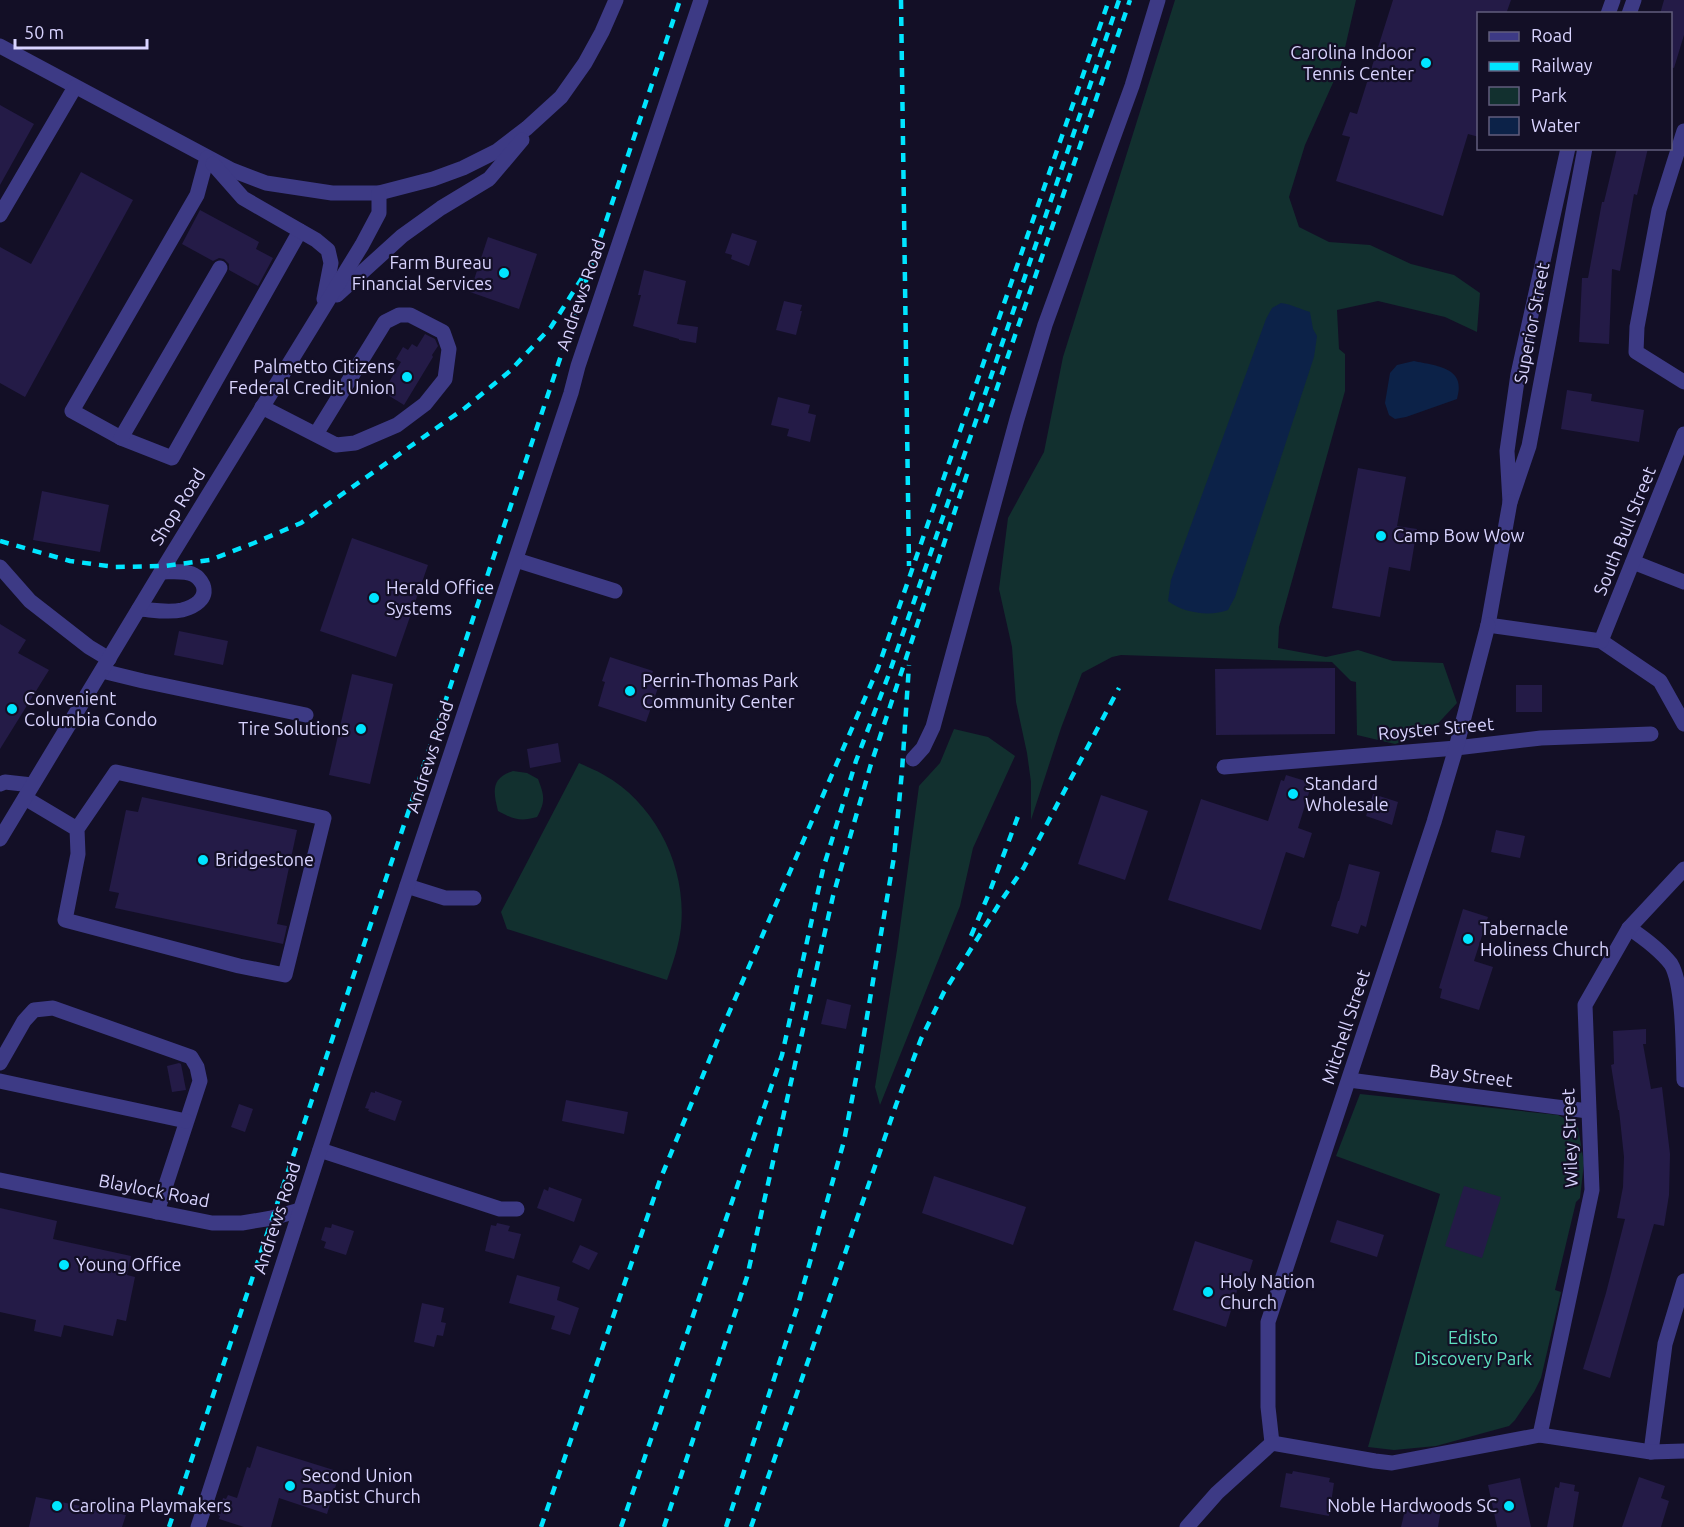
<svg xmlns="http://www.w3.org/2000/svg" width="1684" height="1527" font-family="Ubuntu,sans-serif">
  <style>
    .green { fill: #12302f }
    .water { fill: #0c2248 }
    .building { fill: #241b47 }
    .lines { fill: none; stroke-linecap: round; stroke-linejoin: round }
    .minor { stroke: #3d3a85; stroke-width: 15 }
    .rail { stroke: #00e5ff; stroke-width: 4.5; stroke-dasharray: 9 8; stroke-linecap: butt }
    .poi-dot { fill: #00e5ff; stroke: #130f26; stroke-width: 2 }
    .labels { text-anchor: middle; stroke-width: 4.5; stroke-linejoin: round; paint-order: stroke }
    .poi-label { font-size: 18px; fill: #d9d4ff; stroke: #130f26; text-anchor: start }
    .street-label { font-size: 18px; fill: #d9d4ff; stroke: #130f26 }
    .park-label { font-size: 18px; fill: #5fe0c0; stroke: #130f26 }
  </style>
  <rect width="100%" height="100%" fill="#130f26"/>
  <g class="green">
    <path d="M1175,0h181l-15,65 -36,80 -16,52 10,30 30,15 41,3 41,19 43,11 26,18 -3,39 -32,-15 -67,-16 -41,9 2,39 6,5v37l-66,236 -1,21 48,9 32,-7 35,11 50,2 14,40 -28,30 -34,11 -38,-9 -1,-53 -5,-1 -19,-19 -211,-7 -9,2 -30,16 -21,55 -30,92v-38l-4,-29 -11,-51 -4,-55 -13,-58 9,-71 36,-66 19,-95z"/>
    <path d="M954,729l34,8 27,19 -42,92 -13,58 -80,199 -5,-18 22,-137 22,-164 21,-23z"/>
    <path d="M579,763c8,4 17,7 25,12 52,29 83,93 77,152 -2,18 -8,36 -14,53l-160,-51 -6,-17z"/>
    <path d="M513,771l14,2 11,6c6,16 8,22 -1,38 -17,5 -24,2 -39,-6 -5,-20 -7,-33 15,-40z"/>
    <path d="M1360,1094l198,21 10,5 10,7 6,36 -4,35 -4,4 -21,88 6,2 -20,86 -7,14 -19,28 -6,6 -73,20 -42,4 -26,-3 72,-253 -104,-38z"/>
  </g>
  <g class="water">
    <path d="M1281,303c13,2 18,6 29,9l3,17 4,7 -3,21 -79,240 -7,13c-18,7 -45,3 -60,-9l3,-21 95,-261 6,-11z"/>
    <path d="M1414,361c22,5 53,6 43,38l-51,18 -11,2 -6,-4 -4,-12 5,-30 7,-8z"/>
  </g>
  <g class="building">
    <path d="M1393,0h118l-5,14h-27v123l-11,-3 -25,82 -107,-35 14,-44 -8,-2 8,-23 7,2z"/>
    <path d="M1664,0h20v35l-10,33 -3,-1v-53h-11z"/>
    <path d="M0,105l34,19 -34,61z"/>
    <path d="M1617,148h31l-11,47 -3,-1 -14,77 -8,-2 -3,75 -30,-2 3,-64h6l14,-76h2z"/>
    <path d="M81,172l52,28 -108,197 -25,-14v-136l31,17z"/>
    <path d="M200,210l59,32 -3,7 17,9 -15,28 -29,-16v-6l-5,-5 -5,-1 -6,3 -31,-17z"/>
    <path d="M732,233l25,8 -8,25 -18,-7 1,-4 -7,-2z"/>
    <path d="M488,237l49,17 -18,55 -49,-17z"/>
    <path d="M644,270l42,11 -9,43 21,3 -2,16 -17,-3v-1l-46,-13 8,-31h-3z"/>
    <path d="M784,301l18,4 -2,6h2l-6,24 -20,-5z"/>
    <path d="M425,334l10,5 3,7 -6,9 1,2 -29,48 -21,-13 18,-30 -5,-3 7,-12 5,3 4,-6 5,3z"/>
    <path d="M1567,390l25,4 -1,7 53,9 -5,32 -78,-13z"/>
    <path d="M778,397l32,8 -2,8 8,2 -6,27 -23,-6 2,-7 -18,-4z"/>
    <path d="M1358,468l48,9 -9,49 20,3 -7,42 -21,-4 -9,50 -48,-9z"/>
    <path d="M42,491l67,14 -9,47 -67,-12z"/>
    <path d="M352,538l76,27 -32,92 -76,-26z"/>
    <path d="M0,624l26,16 -8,13 31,17 -49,79z"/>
    <path d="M179,631l49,10 -5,24 -49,-10z"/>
    <path d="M610,657l43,14 -4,11 10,3 -13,37 -48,-16 7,-24 -3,-1z"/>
    <path d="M1335,668v66l-119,1 -1,-66z"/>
    <path d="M352,674l41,10 -23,100 -41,-9z"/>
    <rect x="1516" y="685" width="26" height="27"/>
    <path d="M558,743l3,19 -31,6 -3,-19z"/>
    <path d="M1286,775l26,8 -14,45 14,5 -8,25 -18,-6 -25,78 -93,-30 33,-101 67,22 13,-41 3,1z"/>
    <path d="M1373,794l25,8 -6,23 -26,-9z"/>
    <path d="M1101,795l47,16 -23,69 -47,-16z"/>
    <path d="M142,797l155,33 -20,94 10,2 -4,18 -168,-36 4,-15 -10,-2 17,-81 12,2z"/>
    <path d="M1496,830l29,6 -5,22 -29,-6z"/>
    <path d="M1349,864l31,8 -14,55 -5,-2 -3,9 -27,-8 7,-25h1z"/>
    <path d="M1463,909l25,8 -14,44 19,6 -14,43 -39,-12 2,-9 -3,-1z"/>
    <path d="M827,999l24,6 -5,24 -25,-5z"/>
    <path d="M1646,1029v15h-3l8,45 11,-2 8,67 -1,41 -5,31 -10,-2 -44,154 -27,-9 23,-76 19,-74 -8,-1 6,-31 1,-30 -5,-47h-1l-7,-45 3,-1 -1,-33z"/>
    <path d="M179,1063l2,1 5,26 -14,2 -5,-26z"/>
    <path d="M375,1091l27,10 -7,20 -27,-10 1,-2 -4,-1 6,-16 4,1z"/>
    <path d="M566,1100l62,12 -4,22 -62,-13z"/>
    <path d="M239,1104l14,5 -8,23 -14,-5z"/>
    <path d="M934,1176l92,31 -13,38 -91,-32z"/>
    <path d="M1464,1186l37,11 -19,61 -37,-12z"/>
    <path d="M549,1187l33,12 -8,23 -37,-14 7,-19 4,2z"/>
    <path d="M0,1208l57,13 -4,18 78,17 -4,19 8,2 -9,44 -9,-2 -4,17 -49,-11 -3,12 -27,-6 2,-11 -36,-8z"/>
    <path d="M1337,1220l47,15 -7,22 -47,-15z"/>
    <path d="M497,1223l13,3 -2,5 13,3 -7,25 -29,-8 6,-26 5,1z"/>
    <path d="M332,1224l22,7 -8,24 -22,-7 2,-6 -5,-2 4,-13 6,1z"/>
    <path d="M1195,1241l58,19 -4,13 -6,-2 -17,56 -53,-17z"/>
    <path d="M580,1245l18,8 -9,17 -17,-8z"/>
    <path d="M517,1275l43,12 -3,13 22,8 -9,27 -19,-6 4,-13 -46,-13z"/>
    <path d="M422,1303l22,5 -3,14 5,1 -3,13 -6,-1 -3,12 -20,-5z"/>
    <path d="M257,1446l83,26 -13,42 -48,-16 -8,29h-27l-25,-8 1,-3 -2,-1 5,-17 3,1 2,-4 9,3 10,-31 3,1z"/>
    <path d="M1293,1471l37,7 -1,4 5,1 -5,33 -49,-9 6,-34 6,1z"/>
    <path d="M1639,1477l26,9 -4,12 8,3 -8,26h-39z"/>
    <path d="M1520,1478l11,49h-34l-9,-42z"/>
    <path d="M1560,1482l15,3 -1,6 5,1 -6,35h-26l8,-40 4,1z"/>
    <path d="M36,1497l90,18 -4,12h-93z"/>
    <path d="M1407,1502l34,8 -3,17h-37z"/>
  </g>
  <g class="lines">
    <g class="minor">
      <path d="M1608,14l5,-14"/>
      <path d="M1629,14l5,-14"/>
      <path d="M0,46l232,124 34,13 66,10h47l54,-14 30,-11 34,-17 30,-23 34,-31 24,-34 17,-31 14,-32"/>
      <path d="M1684,131l-25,79 -22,117 -1,25 48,30"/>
      <path d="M1568,148l-50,226 -11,77 3,51 19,-56 56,-298"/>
      <path d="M207,158l-10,37 -125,216 49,27 51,20 128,-227"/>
      <path d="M213,164l30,34 73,42 12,10 3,13 -7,36"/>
      <path d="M0,215l75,-128"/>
      <path d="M337,295l65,-59 39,-28 48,-29 33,-39"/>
      <path d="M262,407l74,38 19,-2 42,-18 28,-21 20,-25 4,-30 -6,-17 -33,-17h-11l-14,7 -69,112"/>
      <path d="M121,438l99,-170"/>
      <path d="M1510,502l-22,123 113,16 59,40 24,43"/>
      <path d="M516,560l99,31"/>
      <path d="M1633,562l51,20"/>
      <path d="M0,567l30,34 59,46 20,12"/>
      <path d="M139,609c14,1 29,4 43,1 12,-3 26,-11 21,-25 -2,-4 -5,-8 -9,-10 -9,-5 -23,-3 -33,-3"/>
      <path d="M1601,641l83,-207"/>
      <path d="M102,671l41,10 163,34"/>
      <path d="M913,759l10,-11 10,-21 84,-308 28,-94 87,-239 26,-86"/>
      <path d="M1224,767l232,-19 85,-10 110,-4"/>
      <path d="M0,784l5,-2 27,3"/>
      <path d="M25,798l52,31 1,25 -13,66 174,46 46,9 39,-157 -208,-46 -39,57"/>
      <path d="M0,839l161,-267 201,-327 17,-32v-20"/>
      <path d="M407,886l38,12h29"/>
      <path d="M1629,928c15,10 31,22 42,36 13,22 12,88 13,116"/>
      <path d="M0,1063l24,-42 10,-11 19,-2 138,49 6,10 3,14 -43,131"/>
      <path d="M1349,1080l239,31"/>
      <path d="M0,1081l186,40"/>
      <path d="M320,1150l180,59h17"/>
      <path d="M0,1180l212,43h30l30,-5 28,-8"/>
      <path d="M1540,1435l52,-245 -7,-185 44,-77 55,-59"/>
      <path d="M1272,1443l-4,-36v-85l166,-500 22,-74 32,-123"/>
      <path d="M1651,1452l14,-108 19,-63"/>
      <path d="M198,1527l147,-455 226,-679 7,-27 123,-366"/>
      <path d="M1187,1527l30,-34 55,-50 103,18 17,2 148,-28 111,17 33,-1"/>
    </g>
    <g class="rail">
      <path d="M901,0l8,566"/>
      <path d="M985,423l145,-423"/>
      <path d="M0,541l70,20 45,6 50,-1 45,-6 44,-17 47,-20 164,-115 45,-37 41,-44 31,-49"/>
      <path d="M971,936l19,-45 30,-80"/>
      <path d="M169,1527l511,-1527"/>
      <path d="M541,1527l119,-347 62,-151 156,-361 231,-668"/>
      <path d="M621,1527l161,-472 41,-186 33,-108 33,-87 77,-224 153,-450"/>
      <path d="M664,1527l83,-250 86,-381 38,-132 98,-296"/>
      <path d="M726,1527l71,-219 47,-167 17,-89 33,-195 8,-86 7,-106"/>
      <path d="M751,1527l145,-422 25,-66 23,-47 57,-91 22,-32 96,-181"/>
    </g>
  </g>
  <g class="poi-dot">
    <circle cx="1426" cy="63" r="6"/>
    <circle cx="504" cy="273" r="6"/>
    <circle cx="407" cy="377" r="6"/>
    <circle cx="1381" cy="536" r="6"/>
    <circle cx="374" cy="598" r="6"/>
    <circle cx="630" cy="691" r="6"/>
    <circle cx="12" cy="709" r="6"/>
    <circle cx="361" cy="729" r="6"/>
    <circle cx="1293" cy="794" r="6"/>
    <circle cx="203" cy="860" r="6"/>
    <circle cx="1468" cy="939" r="6"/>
    <circle cx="64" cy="1265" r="6"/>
    <circle cx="1208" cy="1292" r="6"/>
    <circle cx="290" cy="1486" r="6"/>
    <circle cx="57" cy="1506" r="6"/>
    <circle cx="1509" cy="1506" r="6"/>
  </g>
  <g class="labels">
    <g class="poi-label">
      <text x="1414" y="59" text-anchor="end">Carolina Indoor<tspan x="1414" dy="21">Tennis Center</tspan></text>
      <text x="492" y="269" text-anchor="end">Farm Bureau<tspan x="492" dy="21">Financial Services</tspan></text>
      <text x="395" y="373" text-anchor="end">Palmetto Citizens<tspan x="395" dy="21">Federal Credit Union</tspan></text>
      <text x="1393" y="542">Camp Bow Wow</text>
      <text x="386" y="594">Herald Office<tspan x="386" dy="21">Systems</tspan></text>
      <text x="642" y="687">Perrin-Thomas Park<tspan x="642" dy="21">Community Center</tspan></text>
      <text x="24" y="705">Convenient<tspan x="24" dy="21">Columbia Condo</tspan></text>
      <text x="349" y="735" text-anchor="end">Tire Solutions</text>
      <text x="1305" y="790">Standard<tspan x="1305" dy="21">Wholesale</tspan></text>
      <text x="215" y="866">Bridgestone</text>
      <text x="1480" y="935">Tabernacle<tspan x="1480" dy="21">Holiness Church</tspan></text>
      <text x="76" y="1271">Young Office</text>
      <text x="1220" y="1288">Holy Nation<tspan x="1220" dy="21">Church</tspan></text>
      <text x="302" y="1482">Second Union<tspan x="302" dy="21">Baptist Church</tspan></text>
      <text x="69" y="1512">Carolina Playmakers</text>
      <text x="1497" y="1512" text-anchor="end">Noble Hardwoods SC</text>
    </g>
    <g class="street-label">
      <text transform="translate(581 295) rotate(-71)" y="6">Andrews Road</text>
      <text transform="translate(1532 323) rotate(-79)" y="6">Superior Street</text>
      <text transform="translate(178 507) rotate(-58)" y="6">Shop Road</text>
      <text transform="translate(1625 531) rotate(-68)" y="6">South Bull Street</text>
      <text transform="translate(1436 729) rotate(-5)" y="6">Royster Street</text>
      <text transform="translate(430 757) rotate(-72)" y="6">Andrews Road</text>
      <text transform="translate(1346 1027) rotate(-72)" y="6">Mitchell Street</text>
      <text transform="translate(1471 1076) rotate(7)" y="6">Bay Street</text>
      <text transform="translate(1570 1138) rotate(-92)" y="6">Wiley Street</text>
      <text transform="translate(154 1191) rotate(11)" y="6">Blaylock Road</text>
      <text transform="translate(277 1218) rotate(-72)" y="6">Andrews Road</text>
    </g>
    <g class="park-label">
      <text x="1473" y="1344">Edisto<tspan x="1473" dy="21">Discovery Park</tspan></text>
    </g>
  </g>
  <rect x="1477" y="12" width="195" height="138" fill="#130f26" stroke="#625e7d" stroke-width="1.5"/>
  <rect x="1489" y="32" width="30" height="9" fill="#3d3a85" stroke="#625e7d" stroke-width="1.5"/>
  <text x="1531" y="42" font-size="18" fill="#d9d4ff">Road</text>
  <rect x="1489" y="62" width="30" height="9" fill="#00e5ff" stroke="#625e7d" stroke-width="1.5"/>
  <text x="1531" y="72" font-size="18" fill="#d9d4ff">Railway</text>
  <rect x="1489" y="87" width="30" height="18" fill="#12302f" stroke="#625e7d" stroke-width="1.5"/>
  <text x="1531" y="102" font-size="18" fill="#d9d4ff">Park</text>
  <rect x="1489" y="117" width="30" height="18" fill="#0c2248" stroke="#625e7d" stroke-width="1.5"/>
  <text x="1531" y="132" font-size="18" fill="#d9d4ff">Water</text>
  <path d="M15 39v9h132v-9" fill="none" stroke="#d9d4ff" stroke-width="3"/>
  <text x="24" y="39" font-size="18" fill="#d9d4ff" stroke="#130f26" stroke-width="4.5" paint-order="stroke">50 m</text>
</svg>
